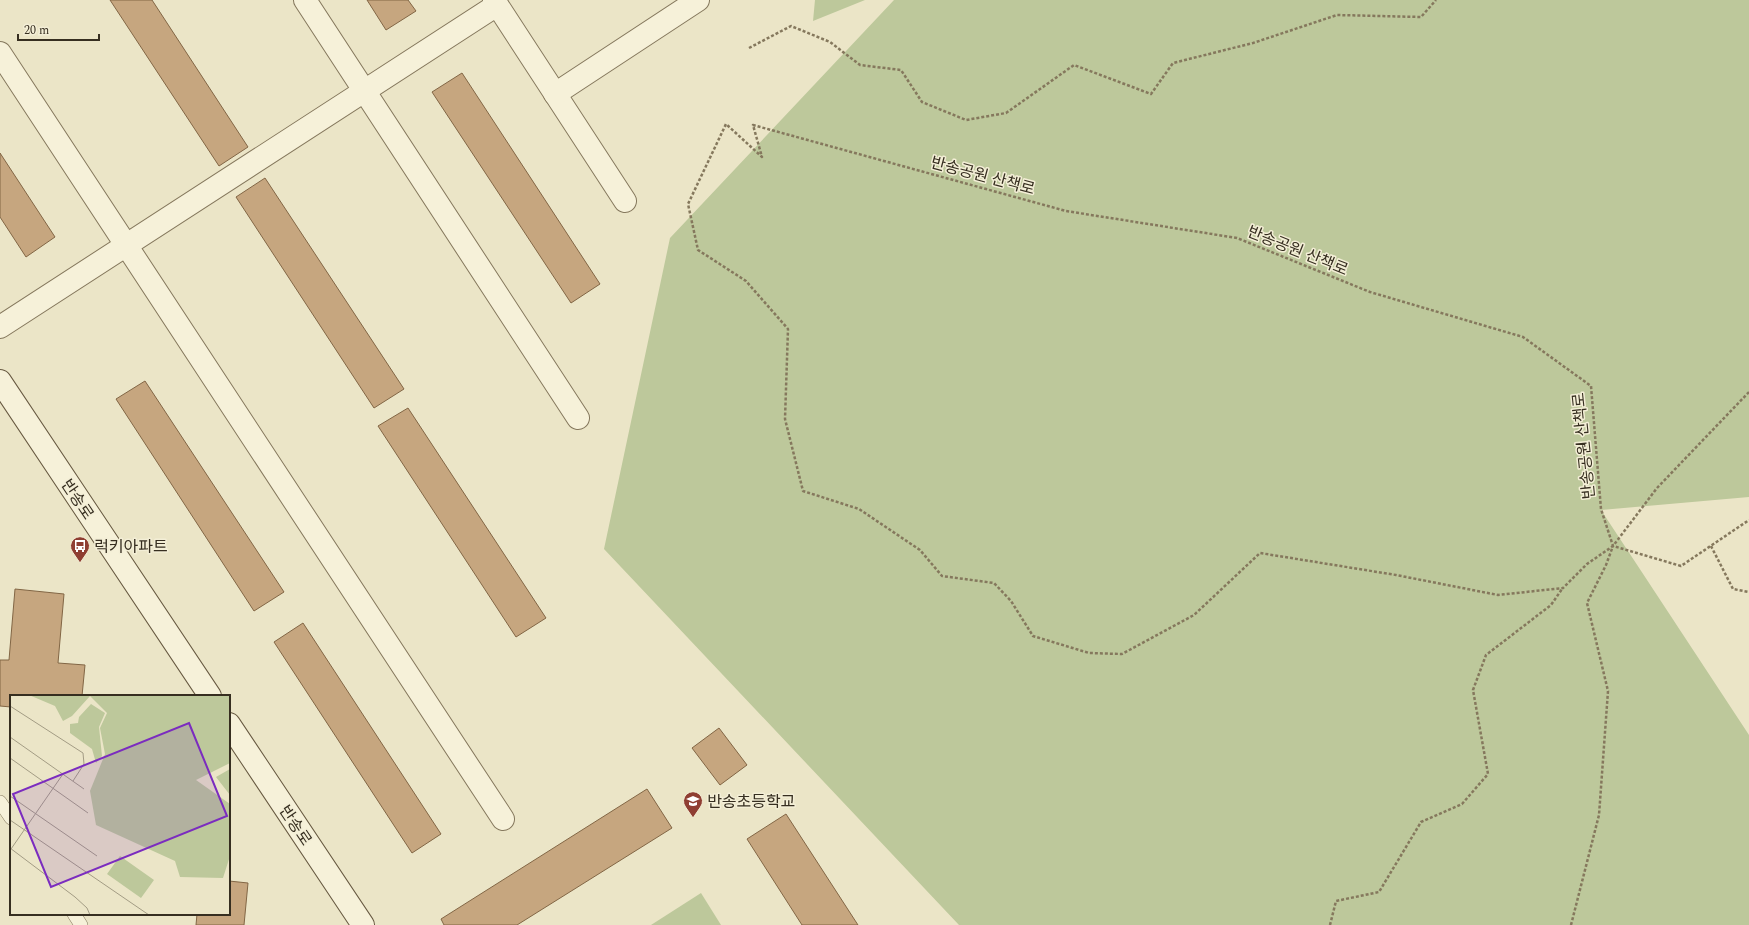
<svg xmlns="http://www.w3.org/2000/svg" width="1749" height="925" font-family="Spectral,'Noto Sans KR',serif">
  <style>
    .green { fill: #bdc89b }
    .building { fill: #c6a67f; stroke: #826645 }
    .lines { fill: none; stroke-linecap: round; stroke-linejoin: round }
    .lane-casing { stroke: #85785d; stroke-width: 14 }
    .street-casing { stroke: #85785d; stroke-width: 24 }
    .secondary-casing { stroke: #675941; stroke-width: 24 }
    .path { stroke: #85785d; stroke-width: 2.5; stroke-dasharray: 3 2; stroke-linecap: butt }
    .lane { stroke: #f6f1d9; stroke-width: 13 }
    .street { stroke: #f6f1d9; stroke-width: 22 }
    .secondary { stroke: #f6f1d9; stroke-width: 22 }
    .labels { text-anchor: middle; stroke-width: 3; stroke-linejoin: round; paint-order: stroke }
    .street-label { font-size: 16px; fill: #362e20; stroke: #f3eed6 }
    .poi-label { font-size: 16px; fill: #362e20; stroke: #f3eed6; text-anchor: start }
    .inset-road { fill: none; stroke: #a39c84; stroke-width: 1 }
    .view { fill: #7b2cbf; fill-opacity: 0.15; stroke: #7b2cbf; stroke-width: 2 }
    .inset-edge { fill: none; stroke: #362e20; stroke-width: 2 }
  </style>
  <rect width="100%" height="100%" fill="#ebe5c7"/>
  <g class="green">
    <path d="M815,0h50l-52,21z"/>
    <path d="M894,0h855v497l-148,13 148,225v190h-790l-355,-376 66,-311z"/>
    <path d="M701,893l20,32h-70z"/>
  </g>
  <g class="building">
    <path d="M110,0h42l96,147 -29,19z"/>
    <path d="M367,0h41l8,11 -30,19z"/>
    <path d="M462,73l138,211 -29,19 -139,-211z"/>
    <path d="M0,153l55,84 -29,20 -26,-40z"/>
    <path d="M265,178l139,211 -30,19 -138,-211z"/>
    <path d="M145,381l139,211 -30,19 -138,-212z"/>
    <path d="M408,408l138,210 -30,19 -138,-211z"/>
    <path d="M15,589l49,5 -6,69 27,2 -3,31h-71v11l-11,-1v-46h9z"/>
    <path d="M303,623l138,211 -29,19 -138,-211z"/>
    <path d="M719,728l28,37 -27,20 -28,-37z"/>
    <path d="M647,789l25,39 -155,97h-73l-3,-6z"/>
    <path d="M786,814l72,111h-56l-55,-86z"/>
    <path d="M229,881l19,2 -4,42h-48l1,-11h32z"/>
  </g>
  <g class="lines">
    <defs>
      <g id="lane">
        <path d="M0,802l11,16"/>
        <path d="M74,914l7,11"/>
      </g>
      <g id="street">
        <path d="M305,0l273,418"/>
        <path d="M494,0l131,201"/>
        <path d="M0,53l503,766"/>
        <path d="M555,94l143,-94"/>
        <path d="M0,327l497,-322"/>
      </g>
      <g id="secondary">
        <path d="M0,381l210,315"/>
        <path d="M229,724l134,201"/>
      </g>
    </defs>
    <use href="#lane" class="lane-casing"/>
    <use href="#street" class="street-casing"/>
    <use href="#secondary" class="secondary-casing"/>
    <g class="path">
      <path d="M749,48l42,-22 39,16 30,23 41,5 21,32 44,18 40,-7 68,-48 77,29 22,-31 80,-20 84,-28 84,2 15,-17"/>
      <path d="M1749,392l-92,96 -44,58 -26,18 -24,24 -65,7 -102,-20 -136,-22 -66,62 -72,39 -33,-1 -56,-17 -22,-35 -17,-18 -52,-7 -22,-26 -61,-41 -56,-18 -18,-72 3,-90 -42,-48 -48,-31 -10,-46 38,-80 36,33 -9,-32 313,86 171,27 133,54 153,45 68,49 10,123 12,37 68,20 68,-46"/>
      <path d="M1711,546l22,43 16,3"/>
      <path d="M1330,925l6,-24 43,-9 42,-70 41,-18 26,-30 -15,-84 13,-35 65,-50 11,-16"/>
      <path d="M1571,925l28,-110 9,-124 -21,-88 19,-38 7,-19"/>
    </g>
    <use href="#lane" class="lane"/>
    <use href="#street" class="street"/>
    <use href="#secondary" class="secondary"/>
  </g>
  <defs>
    <symbol id="bus-pin" viewBox="-11 -11 22 30"><path d="M0 17L-7.5 6A9.5 9.5 0 1 1 7.5 6Z" fill="#8f3e32" stroke="#f3eed6"/><path d="M-5-6H5V4H4V6H2V4H-2V6H-4V4H-5ZM-3.5-4V0h7V-4ZM-3.5 1.2v1.5H-2V1.2ZM2 1.2v1.5H3.5V1.2Z" fill="#fff"/></symbol>
    <symbol id="school-pin" viewBox="-11 -11 22 30"><path d="M0 17L-7.5 6A9.5 9.5 0 1 1 7.5 6Z" fill="#8f3e32" stroke="#f3eed6"/><path d="M0-5L7-2L0 1L-7-2ZM-4 1L0 2.5L4 1V4Q0 6-4 4Z" fill="#fff"/></symbol>
  </defs>
  <g fill-rule="evenodd">
    <use href="#bus-pin" x="69" y="535" width="22" height="30"/>
    <use href="#school-pin" x="682" y="790" width="22" height="30"/>
  </g>
  <g class="labels">
    <g class="street-label">
      <text transform="translate(983 175) rotate(15)" y="6">반송공원 산책로</text>
      <text transform="translate(1298 250) rotate(22)" y="6">반송공원 산책로</text>
      <text transform="translate(1583 446) rotate(-96)" y="6">반송공원 산책로</text>
      <text transform="translate(78 499) rotate(56)" y="6">반송로</text>
      <text transform="translate(296 825) rotate(56)" y="6">반송로</text>
    </g>
    <g class="poi-label">
      <text x="94" y="552">럭키아파트</text>
      <text x="707" y="807">반송초등학교</text>
    </g>
  </g>
  <g transform="translate(10 695)">
    <rect width="220" height="220" fill="#ebe5c7"/>
    <path d="M19,0h201v68l-34,17 34,24v52l-7,22 -43,-1 -5,-16 -79,-36 -6,-34 15,-37 -5,-26 7,-15 -17,-17 -18,20 -9,5 -8,-15zM81,9l14,9 -6,14 3,29 -6,7 -4,-14 -22,-16v-9l8,-1 1,-6zM220,74v26l-14,-18zM110,161l34,24 -13,18 -34,-24z" fill="#bdc89b"/>
    <path class="inset-road" d="M0,11l73,47 1,11 -11,17M0,42l74,52M0,63l78,55M0,101l87,60M0,125l139,95M0,153l65,49 12,11 3,7M1,154l52,-75"/>
    <path class="view" d="M179,28l38,93 -176,71 -38,-93z"/>
    <rect width="220" height="220" class="inset-edge"/>
  </g>
  <path d="M18 34v6h81v-6" fill="none" stroke="#362e20" stroke-width="2"/>
  <text x="24" y="34" font-size="12" fill="#362e20" stroke="#f3eed6" stroke-width="3" paint-order="stroke">20 m</text>
</svg>
